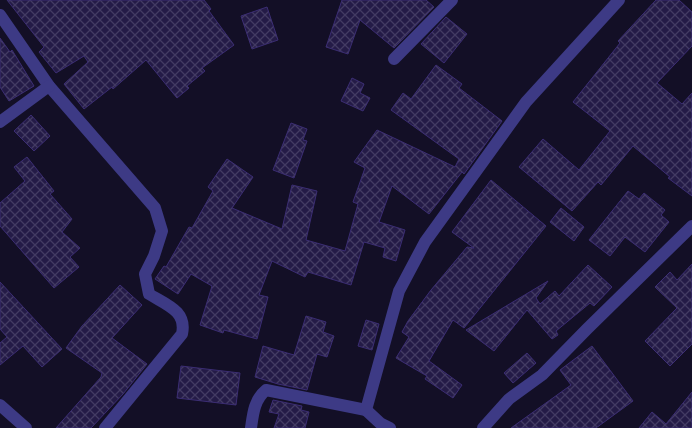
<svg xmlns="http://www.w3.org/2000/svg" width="692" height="428" font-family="Cabin,sans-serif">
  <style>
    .building { fill: url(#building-cross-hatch); stroke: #3b2d73 }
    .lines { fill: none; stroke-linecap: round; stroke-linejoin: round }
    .minor { stroke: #3d3a85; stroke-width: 12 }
  </style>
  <defs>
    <pattern id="building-cross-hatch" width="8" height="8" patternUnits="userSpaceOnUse" patternTransform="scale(1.25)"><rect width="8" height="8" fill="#241b47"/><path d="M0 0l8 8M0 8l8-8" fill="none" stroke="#433b63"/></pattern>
  </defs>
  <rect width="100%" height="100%" fill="#130f26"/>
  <g class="building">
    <path d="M7,0h197l7,9 -2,2 25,34 -32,23 3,3 -18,15 2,2 -12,10 -31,-38 -33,29 -1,-2 -28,22 -20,-25 24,-22 -4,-6 -28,17 -17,-21 5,-5z"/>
    <path d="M342,0h84l8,7 -40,41 -34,-28 -12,34 -22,-7z"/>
    <path d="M656,0h23l13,12v34l-35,37 25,21 10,-11v103l-24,-18 2,-1 -37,-31 -32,39 -3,-3 -26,29 -53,-44 24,-28 36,31 31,-39 -37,-29 47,-59 -2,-2z"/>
    <path d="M267,7l11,33 -26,9 -11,-33z"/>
    <path d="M446,17l21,17 -23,29 -23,-19z"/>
    <path d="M0,38l10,14 2,-2 22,36 -25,15 -9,-14z"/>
    <path d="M436,65l26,19 -3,4 43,33 -38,53 -2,-2 -33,42 -37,-28 -13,36 26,8 -9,31 -13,-4 2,-9 -21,-6 -13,43 -43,-13 -3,5 -33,-16 -13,34 9,2 -11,42 -33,-9 -1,3 -23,-8 12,-39 -21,-12 -13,20 -23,-15 9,-13 2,1 23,-40 3,1 21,-37 -5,-4 19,-28 26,18 -21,31 50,21 10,-44 25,6 -11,49 39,11 13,-47 -5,-2 12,-34 -11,-6 23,-32 78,37 4,-8 -68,-49 12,-17 8,6z"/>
    <path d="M352,78l12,6 -4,9 10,5 -7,13 -22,-10z"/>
    <path d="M31,115l19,21 -16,15 -20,-20z"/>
    <path d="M291,123l16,6 -4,11 4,1 -13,37 -21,-8z"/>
    <path d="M27,157l27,34 -4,3 22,25 -10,13 18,16 -10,9 9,10 -25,21 -54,-62v-23l25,-22 -11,-14z"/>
    <path d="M491,180l55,46 -82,102 -11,-8 -24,41 33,24 -9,13 -28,-19 2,-3 -31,-18 13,-21 -7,-5 6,-11 23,-31 36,-43 7,1 -22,-16z"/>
    <path d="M628,191l11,8 5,-6 21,17 -4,5 8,7 -24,30 -20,-15 -15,19 -21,-16z"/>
    <path d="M561,208l23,19 -10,14 -24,-19z"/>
    <path d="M692,264v80l-22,22 -25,-25 32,-33 -22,-21 15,-15 7,8z"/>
    <path d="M588,265l24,22 -18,19 -4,-3 -34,28 2,4 -6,4 -25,-29 -33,41 -28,-21 82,-49 -12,17 4,6 15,-13 4,5z"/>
    <path d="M0,282l62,67 -20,18 -19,-21 -23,19v-22l7,-6 -7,-8z"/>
    <path d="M120,285l22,20 -30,33 35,26 -24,30 -32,34h-35l45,-51 1,-4 -36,-25 16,-22z"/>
    <path d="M306,316l20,6 -3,10 11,4 -7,21 -10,-3 -10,36 -29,-6 -23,-7 8,-31 31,9z"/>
    <path d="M366,320l13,4 -7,26 -14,-4z"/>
    <path d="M592,346l41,55 -37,27h-85l60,-43 -11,-15z"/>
    <path d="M527,353l9,10 -23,20 -9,-10z"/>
    <path d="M181,366l59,7 -4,32 -59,-7z"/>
    <path d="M692,392v36h-53l13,-16 14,12z"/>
    <path d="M273,400l29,6 -1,4 8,2 -4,16h-31l5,-14 -10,-2z"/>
  </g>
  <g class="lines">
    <g class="minor">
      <path d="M0,15l49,71 106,122 7,23 -8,25 -9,18 4,20c18,11 38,17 33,40l-77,94"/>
      <path d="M394,59l58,-59"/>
      <path d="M0,122l49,-36"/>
      <path d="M0,405l26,23"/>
      <path d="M251,428c2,-14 3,-28 15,-38l100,20"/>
      <path d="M390,428l-10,-5 -14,-13 33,-119 26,-49 101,-140 93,-102"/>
      <path d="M483,428l26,-29 33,-24 45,-46 105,-103"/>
    </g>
  </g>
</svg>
